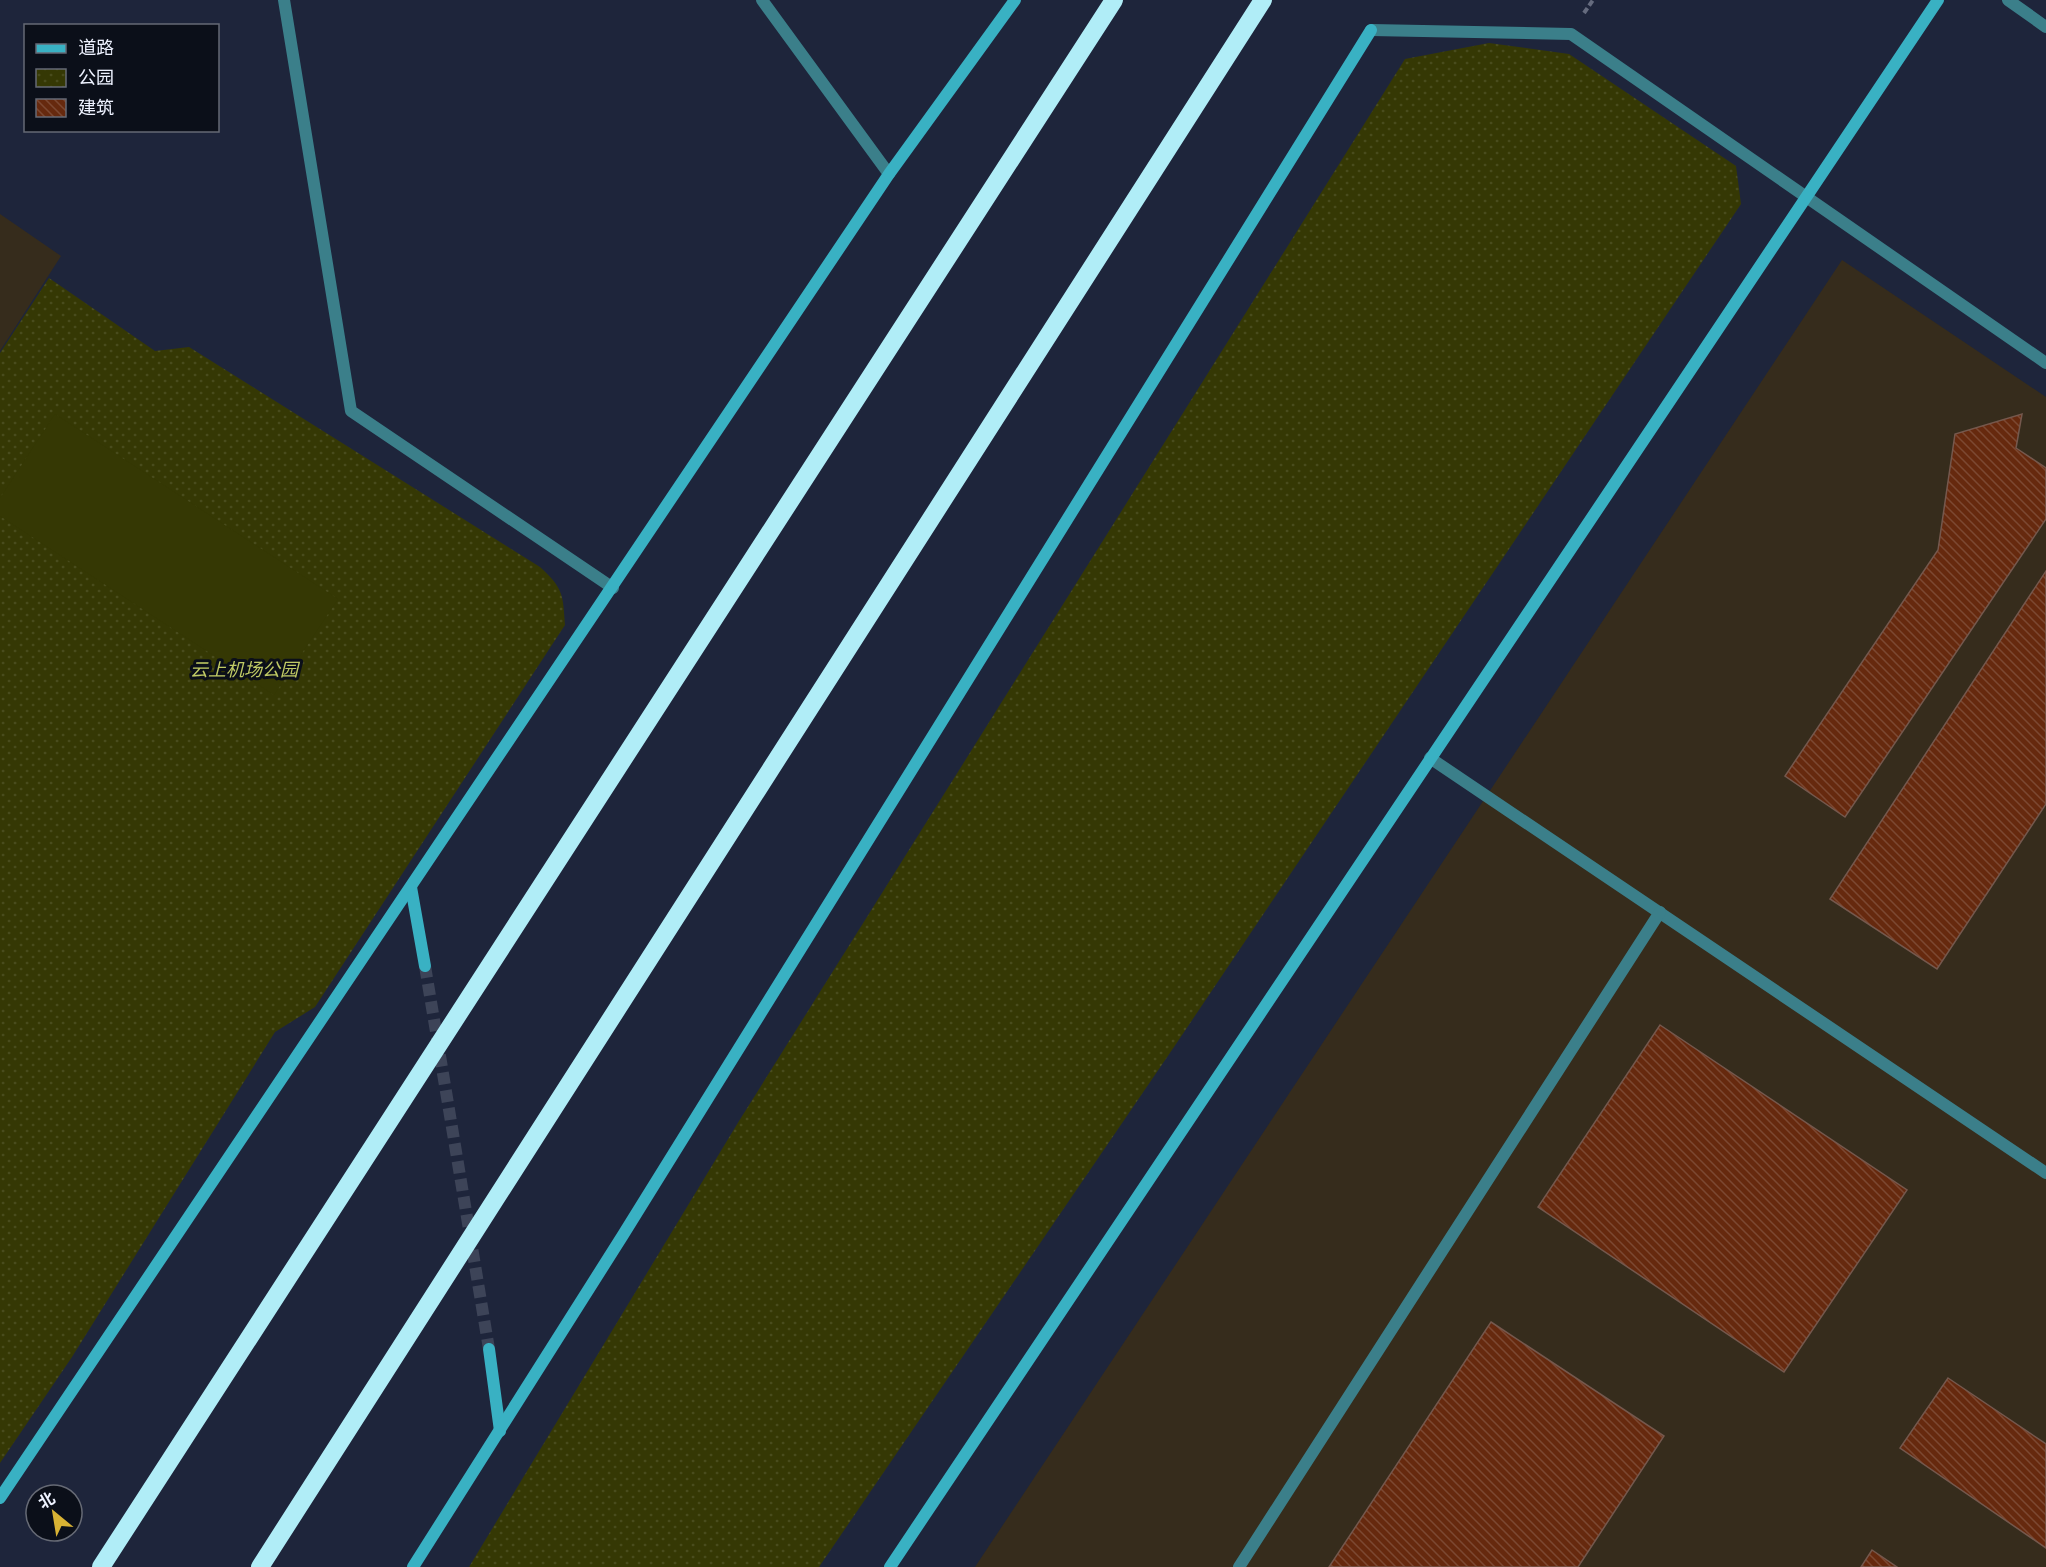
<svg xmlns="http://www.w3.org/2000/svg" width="2046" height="1567" font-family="Georgia,'Noto Sans SC',serif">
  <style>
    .commercial { fill: #362c1c }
    .park { fill: url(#park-dots) }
    .garden { fill: #353804 }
    .building { fill: url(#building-back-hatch); stroke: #75584d; stroke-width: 1.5 }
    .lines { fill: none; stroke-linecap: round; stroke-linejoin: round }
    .secondary-tunnel { stroke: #3d4458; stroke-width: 12; stroke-dasharray: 12 6; stroke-linecap: butt }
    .path { stroke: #656b7e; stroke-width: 4; stroke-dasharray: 6 3; stroke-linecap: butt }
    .lane { stroke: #3b7f8a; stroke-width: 12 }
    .street { stroke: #3b7f8a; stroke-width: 12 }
    .secondary { stroke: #39b1c3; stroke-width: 12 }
    .highway { stroke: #b0edf7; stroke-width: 18 }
    .labels { text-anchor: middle; stroke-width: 6; stroke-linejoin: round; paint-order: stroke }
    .park-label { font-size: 18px; font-style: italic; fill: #c1cb65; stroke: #0b0f19 }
  </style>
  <defs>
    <pattern id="park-dots" width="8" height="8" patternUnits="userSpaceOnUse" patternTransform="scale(1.5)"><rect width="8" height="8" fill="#353804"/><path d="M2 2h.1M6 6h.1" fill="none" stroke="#494c1d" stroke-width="1.8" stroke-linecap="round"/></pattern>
    <pattern id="building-back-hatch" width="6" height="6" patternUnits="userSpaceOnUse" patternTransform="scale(1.5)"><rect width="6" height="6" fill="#66290e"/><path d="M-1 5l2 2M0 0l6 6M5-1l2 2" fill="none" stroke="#7c4832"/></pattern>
  </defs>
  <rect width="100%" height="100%" fill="#1e253b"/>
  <g class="commercial">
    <path d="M0,214l61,42 -61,95z"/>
    <path d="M1842,260l204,137v1170h-1071z"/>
  </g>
  <g class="park">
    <path d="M1489,43l80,11 167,112 5,38 -567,843 -355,520h-350l270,-446 666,-1062z"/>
    <path d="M49,278l106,73 34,-4 351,220c23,21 23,27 25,58l-250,382 -40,25 -203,325 -72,106v-1110z"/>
  </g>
  <path class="garden" d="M55,414l283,185 -64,96 -274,-179v-18z"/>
  <g class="building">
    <path d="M2022,414l-6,34 30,20v51l-201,298 -60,-41 153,-226 17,-116z"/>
    <path d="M2046,571v233l-109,165 -107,-70z"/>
    <path d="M1660,1025l247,165 -123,182 -246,-165z"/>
    <path d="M1491,1322l173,114 -86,131h-249z"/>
    <path d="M1948,1378l98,66v104l-146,-100z"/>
    <path d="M1872,1550l25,17h-36z"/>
  </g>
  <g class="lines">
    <path class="secondary-tunnel" d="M425,966l64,383"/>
    <path class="path" d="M1584,13l9,-13"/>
    <g class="lane">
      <path d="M2008,0l38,27"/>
      <path d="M1430,758l616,415"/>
      <path d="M1239,1567l421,-655"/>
    </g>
    <g class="street">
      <path d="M284,0l67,411 262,177"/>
      <path d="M762,0l127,174"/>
      <path d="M1371,30l200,4 475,329"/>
    </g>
    <g class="secondary">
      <path d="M411,887l14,79"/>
      <path d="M489,1349l11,82"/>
      <path d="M0,1498l889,-1324 126,-174"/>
      <path d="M413,1567l210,-332 748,-1205"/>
      <path d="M890,1567l1048,-1567"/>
    </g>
    <g class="highway">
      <path d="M101,1567l1013,-1567"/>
      <path d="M260,1567l1003,-1567"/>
    </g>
  </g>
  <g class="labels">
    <g class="park-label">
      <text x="244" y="676">云上机场公园</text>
    </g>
  </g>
  <rect x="24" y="24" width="195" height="108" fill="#0b0f19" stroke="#666a75" stroke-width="1.5"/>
  <rect x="36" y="44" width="30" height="9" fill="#39b1c3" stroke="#666a75" stroke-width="1.5"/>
  <text x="78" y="54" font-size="18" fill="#eef2ff">道路</text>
  <rect x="36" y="69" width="30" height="18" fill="url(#park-dots)" stroke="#666a75" stroke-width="1.5"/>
  <text x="78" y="84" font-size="18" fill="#eef2ff">公园</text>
  <rect x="36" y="99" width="30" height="18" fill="url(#building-back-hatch)" stroke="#666a75" stroke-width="1.5"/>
  <text x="78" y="114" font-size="18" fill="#eef2ff">建筑</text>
  <g transform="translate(54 1513) rotate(330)"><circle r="28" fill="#0b0f19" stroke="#666a75" stroke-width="1.5"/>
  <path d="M0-4.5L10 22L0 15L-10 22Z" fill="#d9b334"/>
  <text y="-9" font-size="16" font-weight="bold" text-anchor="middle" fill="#eef2ff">北</text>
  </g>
</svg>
